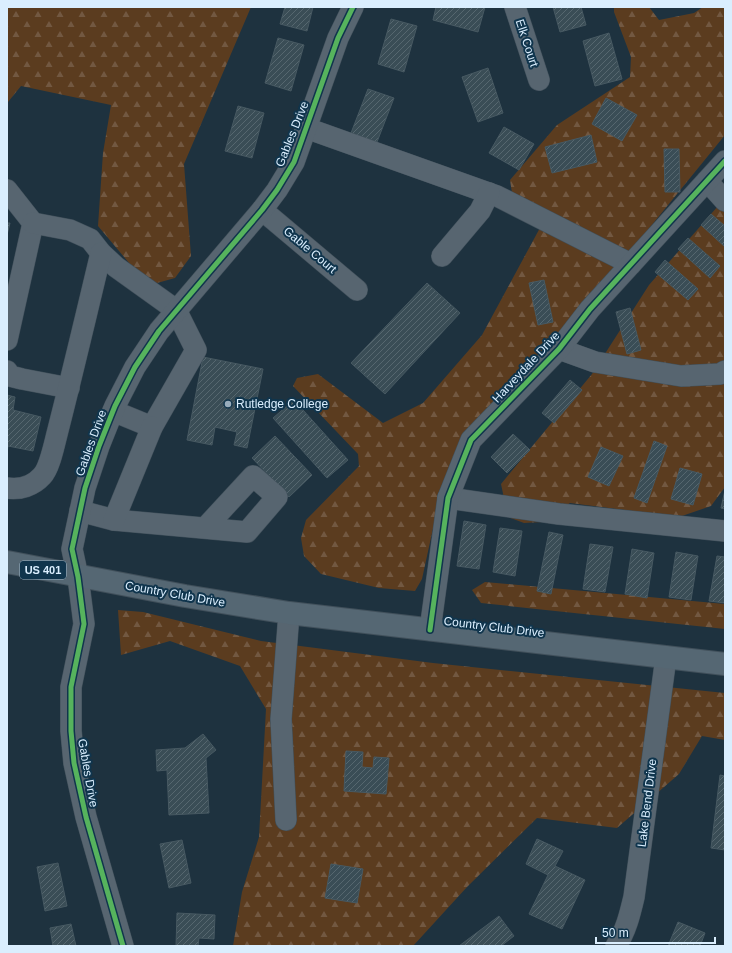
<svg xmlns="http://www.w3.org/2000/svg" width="732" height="953" font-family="Helvetica,sans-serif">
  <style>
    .forest { fill: url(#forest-firs) }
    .building { fill: url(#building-hatch); stroke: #475962 }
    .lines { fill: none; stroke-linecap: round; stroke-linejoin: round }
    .minor-casing { stroke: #41505b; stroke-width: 22 }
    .major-casing { stroke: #41505b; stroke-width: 24 }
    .minor { stroke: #576570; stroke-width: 21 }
    .major { stroke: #556773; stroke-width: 22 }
    .cycleway-casing { stroke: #10354d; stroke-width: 8 }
    .cycleway { stroke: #56b35d; stroke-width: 5 }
    .poi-dot { fill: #98acbb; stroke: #10354d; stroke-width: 1.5 }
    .labels { text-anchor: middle; stroke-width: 4; stroke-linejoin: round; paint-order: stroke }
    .shield { fill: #10354d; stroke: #9db6c9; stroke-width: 1 }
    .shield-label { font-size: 11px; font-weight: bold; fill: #daeefe }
    .street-label { font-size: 12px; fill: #daeefe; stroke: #10354d }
    .poi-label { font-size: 12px; fill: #daeefe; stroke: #10354d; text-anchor: start }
  </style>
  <defs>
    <pattern id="forest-firs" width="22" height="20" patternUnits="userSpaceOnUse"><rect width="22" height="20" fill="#5b3c1f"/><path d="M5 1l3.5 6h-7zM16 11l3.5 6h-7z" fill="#725841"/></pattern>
    <pattern id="building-hatch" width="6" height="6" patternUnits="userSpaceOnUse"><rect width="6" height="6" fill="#3a4d56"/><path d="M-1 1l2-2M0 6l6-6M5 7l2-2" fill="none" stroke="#56676f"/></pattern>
  </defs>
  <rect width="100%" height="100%" fill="#1e323f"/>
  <g class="forest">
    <path d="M7,7h244l-67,157 7,92 -16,22 -18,5 -22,-13 -37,-44 5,-73 8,-48 -90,-19 -13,16 -1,4z"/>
    <path d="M614,7h35l10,13 35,-7 9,-6h22v128l-96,118 -117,-60 -2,-13 47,-55 73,-48 1,-20 -17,-45z"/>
    <path d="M725,198v289l-14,19 -32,11 -109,-14 -28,19 -18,1 -16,-6 -7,-33 91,-110 57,-89z"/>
    <path d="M541,226l79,41 -53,56 -128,178 -17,78 -7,12 -36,-3 -58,-14 -17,-18 -3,-18 5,-18 53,-54 -1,-12 -65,-68 4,-8 21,-4 65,49 40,-20 59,-68z"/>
    <path d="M485,582l240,22v25l-244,-26 -9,-13z"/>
    <path d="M118,610l25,2 118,29 172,22 292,30v47l-23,-4 -23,38 -62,54 -80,-10 -70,69 -54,59h-180l9,-54 17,-55 7,-128 -26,-43 -70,-25 -49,14z"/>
  </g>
  <g class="building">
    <path d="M285,7h28l-6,24 -27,-7z"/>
    <path d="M436,7h49l-7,25 -45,-12z"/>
    <path d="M553,7h28l5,18 -26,7z"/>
    <path d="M391,19l26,7 -13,46 -26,-8z"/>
    <path d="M609,33l13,46 -27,7 -12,-45z"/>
    <path d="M278,38l26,7 -13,46 -26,-8z"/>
    <path d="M488,68l15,45 -25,9 -16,-45z"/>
    <path d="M368,89l26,9 -17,44 -26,-9z"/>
    <path d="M606,98l31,17 -15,26 -30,-17z"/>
    <path d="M238,106l26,7 -12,45 -27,-7z"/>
    <path d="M504,127l30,17 -15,26 -30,-17z"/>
    <path d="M591,135l6,27 -45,11 -7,-26z"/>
    <path d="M664,149h15l1,43h-15z"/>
    <path d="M711,214l14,12v21l-24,-22z"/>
    <path d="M7,223h3l-3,12z"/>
    <path d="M688,238l32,28 -10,12 -32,-29z"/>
    <path d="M665,260l33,29 -10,11 -33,-28z"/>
    <path d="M544,280l9,42 -15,3 -9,-42z"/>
    <path d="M427,283l33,30 -75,81 -34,-31z"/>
    <path d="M630,308l11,42 -14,4 -11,-42z"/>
    <path d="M203,357l60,12 -16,79 -13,-3 3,-13 -22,-5 -3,18 -25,-5z"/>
    <path d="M570,380l12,10 -28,33 -12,-10z"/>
    <path d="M7,395l8,2 -2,13 28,7 -8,34 -25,-5 -1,6z"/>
    <path d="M294,400l54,60 -21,18 -54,-60z"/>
    <path d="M513,434l17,16 -23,23 -16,-16z"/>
    <path d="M275,436l37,39 -23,22 -37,-39z"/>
    <path d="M654,441l13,5 -20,57 -13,-5z"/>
    <path d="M601,447l22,9 -14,30 -21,-9z"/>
    <path d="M680,468l22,6 -9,31 -22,-6z"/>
    <path d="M725,490v19l-4,-1z"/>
    <path d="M464,521l22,4 -7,44 -22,-3z"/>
    <path d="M500,528l22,3 -7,45 -22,-4z"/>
    <path d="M549,532l14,3 -12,59 -14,-3z"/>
    <path d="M590,544l23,3 -8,45 -22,-3z"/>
    <path d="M632,549l22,4 -7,45 -22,-4z"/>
    <path d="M676,552l22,4 -7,44 -22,-3z"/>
    <path d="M717,556l8,1v46l-16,-2z"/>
    <path d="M203,734l13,16 -10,8 3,55 -40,2 -2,-45 -10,1 -1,-21 29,-2z"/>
    <path d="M346,751l17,1 -1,15 11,1 1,-11 15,1 -3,36 -42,-3z"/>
    <path d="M720,775l5,1v74l-14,-2z"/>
    <path d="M537,839l26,12 -8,15 30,14 -23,49 -33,-15 19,-39 -22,-11z"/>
    <path d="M182,840l9,43 -22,5 -9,-44z"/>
    <path d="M58,863l9,43 -22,5 -8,-44z"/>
    <path d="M331,864l32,5 -6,34 -32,-5z"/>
    <path d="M177,913l38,2 -1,24 -15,-1 -1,8h-22z"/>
    <path d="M499,916l15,20 -13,10h-42z"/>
    <path d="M678,922l27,11 -5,13h-32z"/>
    <path d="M71,924l5,22h-23l-3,-18z"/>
  </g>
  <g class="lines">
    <defs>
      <g id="minor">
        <path d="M515,7l24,73"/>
        <path d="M306,128l191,68 134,68"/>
        <path d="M707,181l18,20"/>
        <path d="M7,190l26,33 -26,117"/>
        <path d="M262,210l95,80"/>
        <path d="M33,223l37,7 20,9 11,14 15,14 60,43 20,40 -44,77 -39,-16"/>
        <path d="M442,256l38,-45 9,-18"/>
        <path d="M559,349l36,13 86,14 39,-2 5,-3"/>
        <path d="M7,371l3,5 12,3 47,9"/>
        <path d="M7,488c13,2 26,-2 35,-12 8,-8 13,-35 16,-46 15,-59 29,-118 43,-177"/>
        <path d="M448,498l111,16 166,17"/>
        <path d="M80,511l34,9 133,12 30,-35 -24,-21 -48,52"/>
        <path d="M114,520l38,-93"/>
        <path d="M430,630l18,-132 23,-58 88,-91 31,-40 135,-148"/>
        <path d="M286,820l-5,-101 8,-106"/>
        <path d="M123,946l-37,-129 -12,-54 -3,-32v-44l13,-63 -6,-47 -6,-28 13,-61 14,-42 16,-40 20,-39 24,-36 103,-121 15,-20 17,-28 44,-124 15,-31"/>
        <path d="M616,946c10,-15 14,-32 18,-49l32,-240"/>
      </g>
      <path id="major" d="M7,562l178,34 104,17 436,51"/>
    </defs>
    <use href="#minor" class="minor-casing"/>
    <use href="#major" class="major-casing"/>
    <use href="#minor" class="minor"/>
    <use href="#major" class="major"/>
    <defs>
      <g id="cycleway">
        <path d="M430,630l18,-132 23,-58 88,-91 31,-40 135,-148"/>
        <path d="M123,946l-37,-129 -12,-54 -3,-32v-44l13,-63 -6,-47 -6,-28 13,-61 14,-42 16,-40 20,-39 24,-36 103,-121 15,-20 17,-28 44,-124 15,-31"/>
      </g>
    </defs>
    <use href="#cycleway" class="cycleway-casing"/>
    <use href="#cycleway" class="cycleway"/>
  </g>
  <circle class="poi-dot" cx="228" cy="404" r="4"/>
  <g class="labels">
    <rect class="shield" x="20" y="561" width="46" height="18" rx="3"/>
    <g class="shield-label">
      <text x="43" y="574">US 401</text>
    </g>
    <g class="street-label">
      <text transform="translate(527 43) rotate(72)" y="4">Elk Court</text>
      <text transform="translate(292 134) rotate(-68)" y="4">Gables Drive</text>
      <text transform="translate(310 250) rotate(40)" y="4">Gable Court</text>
      <text transform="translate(526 367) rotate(-47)" y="4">Harveydale Drive</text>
      <text transform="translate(91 443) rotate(-70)" y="4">Gables Drive</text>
      <text transform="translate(175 594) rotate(10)" y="4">Country Club Drive</text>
      <text transform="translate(494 627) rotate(7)" y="4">Country Club Drive</text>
      <text transform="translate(88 773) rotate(80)" y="4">Gables Drive</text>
      <text transform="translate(647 803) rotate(-83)" y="4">Lake Bend Drive</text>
    </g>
    <g class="poi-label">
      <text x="236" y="408">Rutledge College</text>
    </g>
  </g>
  <rect width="732" height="953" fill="none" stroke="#daeefe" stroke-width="16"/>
  <path d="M596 937v6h119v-6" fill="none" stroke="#daeefe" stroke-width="2"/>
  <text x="602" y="937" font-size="12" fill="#daeefe" stroke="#10354d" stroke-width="3" paint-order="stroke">50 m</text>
</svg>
